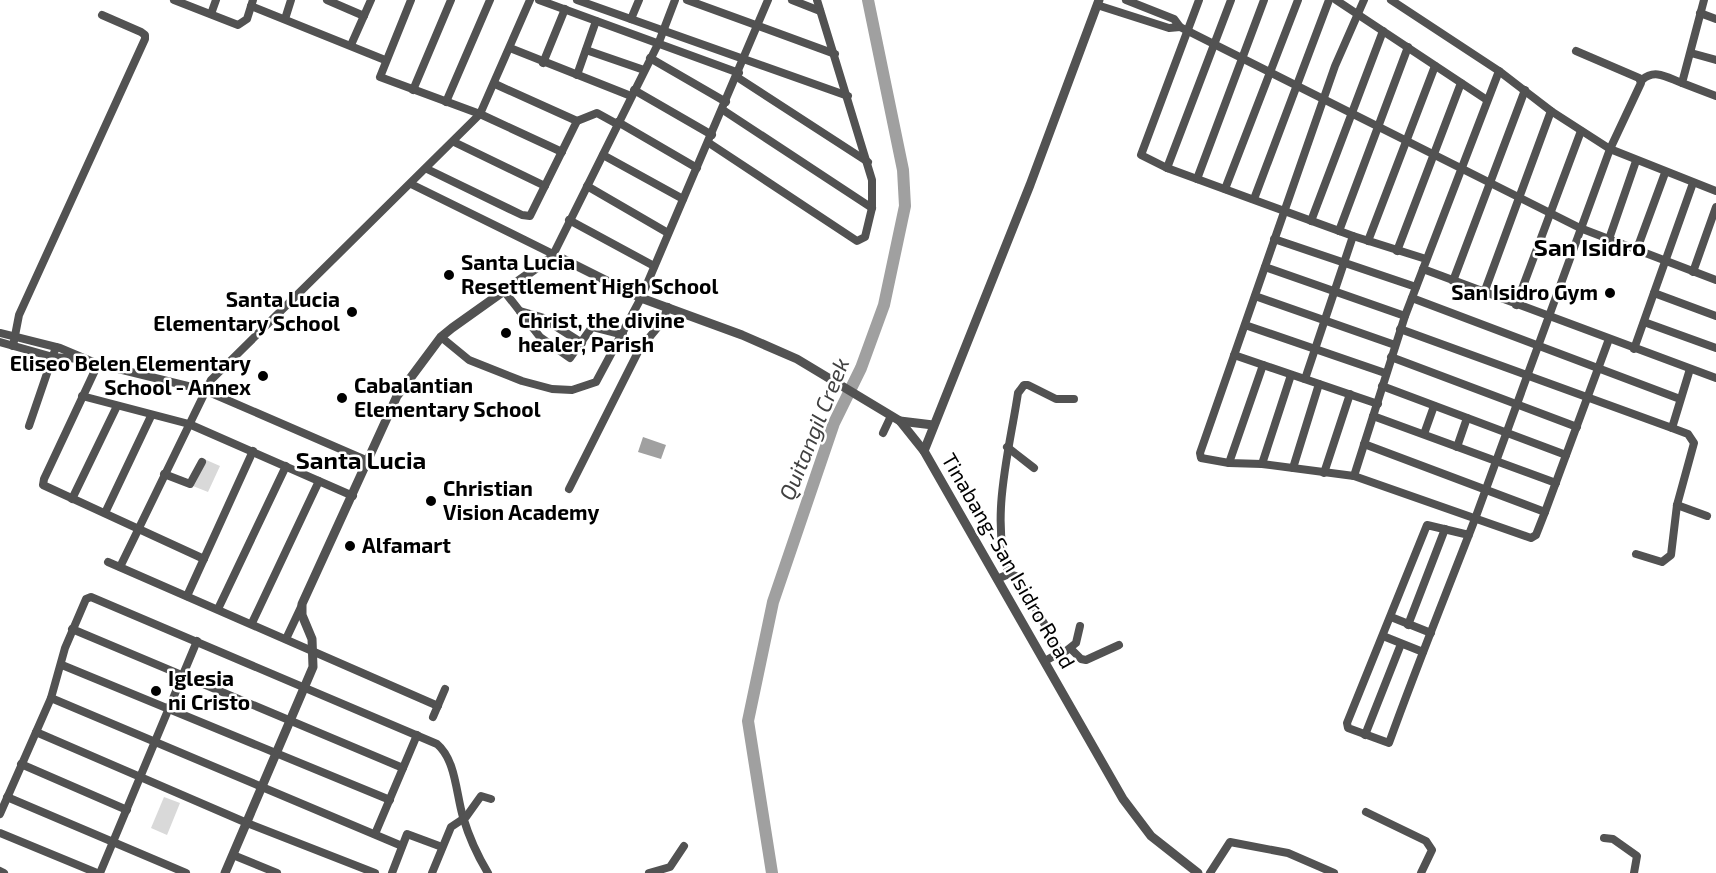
<svg xmlns="http://www.w3.org/2000/svg" width="1716" height="873" viewBox="0 0 1716 873" font-family="'Exo 2',sans-serif">
  <style>
    .green { fill: #d9d9d9 }
    .water { fill: #a0a0a0 }
    .lines { fill: none; stroke-linecap: round; stroke-linejoin: round }
    .river { stroke: #a0a0a0; stroke-width: 12 }
    .minor { stroke: #525252; stroke-width: 8 }
    .tertiary { stroke: #525252; stroke-width: 9 }
    .poi-dot { fill: #000; stroke: #fff; stroke-width: 2 }
    .labels { text-anchor: middle; stroke-width: 5; stroke-linejoin: round; paint-order: stroke }
    .poi-label { font-size: 21px; font-weight: bold; fill: #000; stroke: #fff; text-anchor: start }
    .street-label { font-size: 21px; fill: #000; stroke: #fff }
    .water-label { font-size: 22px; font-style: italic; fill: #414141; stroke: #fff }
    .quarter-label { font-size: 24px; font-weight: bold; fill: #000; stroke: #fff }
  </style>
  <rect width="100%" height="100%" fill="#fff"/>
  <g class="green">
    <path d="M204 459 220 466 208 492 193 486Z"/>
    <path d="M164 797 180 803 167 835 151 828Z"/>
  </g>
  <path class="water" d="M643 437 666 445 661 459 638 452Z"/>
  <g class="lines">
    <path class="river" d="M772 873 748 721 773 602 834 423 861 368 884 305 905 206 903 170 868 0"/>
    <g class="minor">
      <path d="M174 0 238 25 247 19 253 0"/>
      <path d="M327 0 364 16"/>
      <path d="M411 0 380 77 480 114 562 152"/>
      <path d="M539 0 739 73"/>
      <path d="M577 0 848 96"/>
      <path d="M687 0 835 54"/>
      <path d="M792 0 820 11"/>
      <path d="M1199 0 1141 155 1167 168 1353 236 1426 259"/>
      <path d="M1336 0 1487 100"/>
      <path d="M1364 0 1335 66 1200 453 1201 458 1229 463 1262 464 1354 476 1531 538 1536 535 1545 512 1609 339"/>
      <path d="M1391 0 1499 71 1551 111 1610 149 1716 191"/>
      <path d="M1704 0 1682 83 1716 96"/>
      <path d="M1097 5 1169 28 1180 27 1174 19 1126 0"/>
      <path d="M251 6 385 60"/>
      <path d="M1700 13 1716 19"/>
      <path d="M211 14 216 0"/>
      <path d="M285 19 291 0"/>
      <path d="M631 19 639 0"/>
      <path d="M1180 27 1580 228 1716 280"/>
      <path d="M351 45 371 0"/>
      <path d="M510 48 631 96"/>
      <path d="M586 50 644 70"/>
      <path d="M1691 53 1716 60"/>
      <path d="M650 58 726 102"/>
      <path d="M543 63 565 9"/>
      <path d="M577 75 596 21"/>
      <path d="M737 77 868 162"/>
      <path d="M1642 80C1655 68 1668 78 1682 83"/>
      <path d="M413 90 451 0"/>
      <path d="M634 90 712 135"/>
      <path d="M446 102 490 0"/>
      <path d="M723 110 872 208"/>
      <path d="M577 121 597 113 617 124"/>
      <path d="M618 122 697 168"/>
      <path d="M454 142 545 186"/>
      <path d="M709 143 857 241 865 237 872 208V180L817 0"/>
      <path d="M603 155 683 199"/>
      <path d="M1167 168 1231 0"/>
      <path d="M427 169 522 215 530 216 577 121 495 84"/>
      <path d="M1197 179 1264 0"/>
      <path d="M411 184 553 254"/>
      <path d="M587 186 668 233"/>
      <path d="M1225 189 1298 0"/>
      <path d="M1254 199 1329 0"/>
      <path d="M569 220 654 266"/>
      <path d="M1311 221 1383 31"/>
      <path d="M1339 231 1408 47"/>
      <path d="M1274 239 1416 287"/>
      <path d="M1609 239 1636 161"/>
      <path d="M1368 241 1435 66"/>
      <path d="M1637 249 1665 173"/>
      <path d="M1397 251 1461 83"/>
      <path d="M552 257 659 42 675 0"/>
      <path d="M1265 267 1405 316"/>
      <path d="M1423 269 1716 378"/>
      <path d="M1693 272 1716 207"/>
      <path d="M1453 281 1525 90"/>
      <path d="M504 291 540 337 570 358 592 327 623 335"/>
      <path d="M1484 293 1551 111"/>
      <path d="M1654 293 1716 316"/>
      <path d="M1255 296 1395 345"/>
      <path d="M1412 298 1680 399"/>
      <path d="M1516 305 1581 131"/>
      <path d="M520 311 541 317 582 343"/>
      <path d="M1644 322 1716 348"/>
      <path d="M1245 325 1385 373"/>
      <path d="M1400 329 1672 428 1690 369"/>
      <path d="M0 333 60 348 98 364 204 390 368 461"/>
      <path d="M441 337 469 360 522 381 552 389 572 390 596 382 641 298 768 0"/>
      <path d="M0 342 53 357 80 359"/>
      <path d="M13 346 19 315 145 39V35L141 32 102 15"/>
      <path d="M1634 349 1693 183"/>
      <path d="M1234 355 1378 404"/>
      <path d="M1391 357 1577 427"/>
      <path d="M98 364 44 479 43 485 204 559"/>
      <path d="M1305 379 1353 236"/>
      <path d="M1382 386 1566 455"/>
      <path d="M82 396 189 424 353 496"/>
      <path d="M1373 416 1556 483"/>
      <path d="M29 426 56 347"/>
      <path d="M883 433 891 416"/>
      <path d="M1424 434 1434 406"/>
      <path d="M1364 444 1545 512"/>
      <path d="M1007 447 1034 468"/>
      <path d="M1457 447 1467 418"/>
      <path d="M1229 463 1263 365"/>
      <path d="M1262 464 1291 375"/>
      <path d="M1293 468 1319 384"/>
      <path d="M1324 473 1350 394"/>
      <path d="M164 474 190 484 202 462"/>
      <path d="M1354 476 1405 316 1499 71"/>
      <path d="M569 489 639 350 662 322 668 307"/>
      <path d="M72 499 117 406"/>
      <path d="M1677 505 1707 516"/>
      <path d="M105 513 151 416"/>
      <path d="M1469 535 1427 525 1347 723 1348 728 1389 743C1416 668 1446 594 1475 519L1610 149 1641 83 1639 78 1576 51"/>
      <path d="M1636 554 1662 562 1671 555 1677 505 1694 443 1688 434 1672 428"/>
      <path d="M108 562 438 706"/>
      <path d="M120 567 211 380 480 114 530 0"/>
      <path d="M1009 574C989 521 1010 447 1018 393L1024 385H1028L1056 399H1074"/>
      <path d="M997 579 1009 574 1016 576 1061 652 1045 661"/>
      <path d="M187 596 253 451"/>
      <path d="M218 609 286 466"/>
      <path d="M1391 617 1431 633"/>
      <path d="M252 623 319 481"/>
      <path d="M1408 625 1445 529"/>
      <path d="M72 629 403 768"/>
      <path d="M1383 636 1423 652"/>
      <path d="M286 639 302 605"/>
      <path d="M1071 649 1081 659 1086 660 1119 645"/>
      <path d="M1066 651 1076 643 1080 626"/>
      <path d="M62 665 390 800"/>
      <path d="M51 698 402 846"/>
      <path d="M433 717 445 689"/>
      <path d="M36 732 247 823 375 873"/>
      <path d="M1365 735 1401 644"/>
      <path d="M21 764 127 810"/>
      <path d="M7 797 186 873"/>
      <path d="M1366 812 1426 841 1432 850 1421 873"/>
      <path d="M0 814 51 698 65 648 86 599 91 597 437 744C456 760 456 794 463 817 469 837 477 855 488 873"/>
      <path d="M0 833 97 873"/>
      <path d="M375 834 417 735"/>
      <path d="M1604 838 1613 839 1637 856 1634 873"/>
      <path d="M233 855 277 873"/>
      <path d="M0 871 4 873"/>
      <path d="M100 873 197 641"/>
      <path d="M392 873 407 834 442 847"/>
      <path d="M432 873 451 827 466 817 481 796 491 799"/>
      <path d="M649 873 670 867 684 846"/>
      <path d="M1210 873 1230 842 1288 853 1334 873"/>
    </g>
    <g class="tertiary">
      <path d="M1099 0 1030 185 924 451 1123 799 1151 836 1198 873"/>
      <path d="M900 421 933 425"/>
      <path d="M225 873 313 667 312 639 302 615V604L397 396 441 337 452 328 552 257 561 258 641 298 742 335 797 359 900 421 924 451"/>
    </g>
  </g>
  <g class="poi-dot">
    <circle cx="449" cy="275" r="6"/>
    <circle cx="1610" cy="293" r="6"/>
    <circle cx="352" cy="312" r="6"/>
    <circle cx="506" cy="333" r="6"/>
    <circle cx="263" cy="376" r="6"/>
    <circle cx="342" cy="398" r="6"/>
    <circle cx="431" cy="501" r="6"/>
    <circle cx="350" cy="546" r="6"/>
    <circle cx="156" cy="691" r="6"/>
  </g>
  <g class="labels">
    <g class="poi-label">
      <text x="461" y="270">Santa Lucia<tspan x="461" dy="24">Resettlement High School</tspan></text>
      <text x="1598" y="300" text-anchor="end">San Isidro Gym</text>
      <text x="340" y="307" text-anchor="end">Santa Lucia<tspan x="340" dy="24">Elementary School</tspan></text>
      <text x="518" y="328">Christ, the divine<tspan x="518" dy="24">healer, Parish</tspan></text>
      <text x="251" y="371" text-anchor="end">Eliseo Belen Elementary<tspan x="251" dy="24">School - Annex</tspan></text>
      <text x="354" y="393">Cabalantian<tspan x="354" dy="24">Elementary School</tspan></text>
      <text x="443" y="496">Christian<tspan x="443" dy="24">Vision Academy</tspan></text>
      <text x="362" y="553">Alfamart</text>
      <text x="168" y="686">Iglesia<tspan x="168" dy="24">ni Cristo</tspan></text>
    </g>
    <g class="street-label">
      <text transform="translate(1008 561) rotate(60)" y="7">Tinabang-San Isidro Road</text>
    </g>
    <g class="water-label">
      <text transform="translate(814 429) rotate(-68)" y="8">Quitangil Creek</text>
    </g>
    <g class="quarter-label">
      <text x="1590" y="256">San Isidro</text>
      <text x="361" y="469">Santa Lucia</text>
    </g>
  </g>
</svg>
